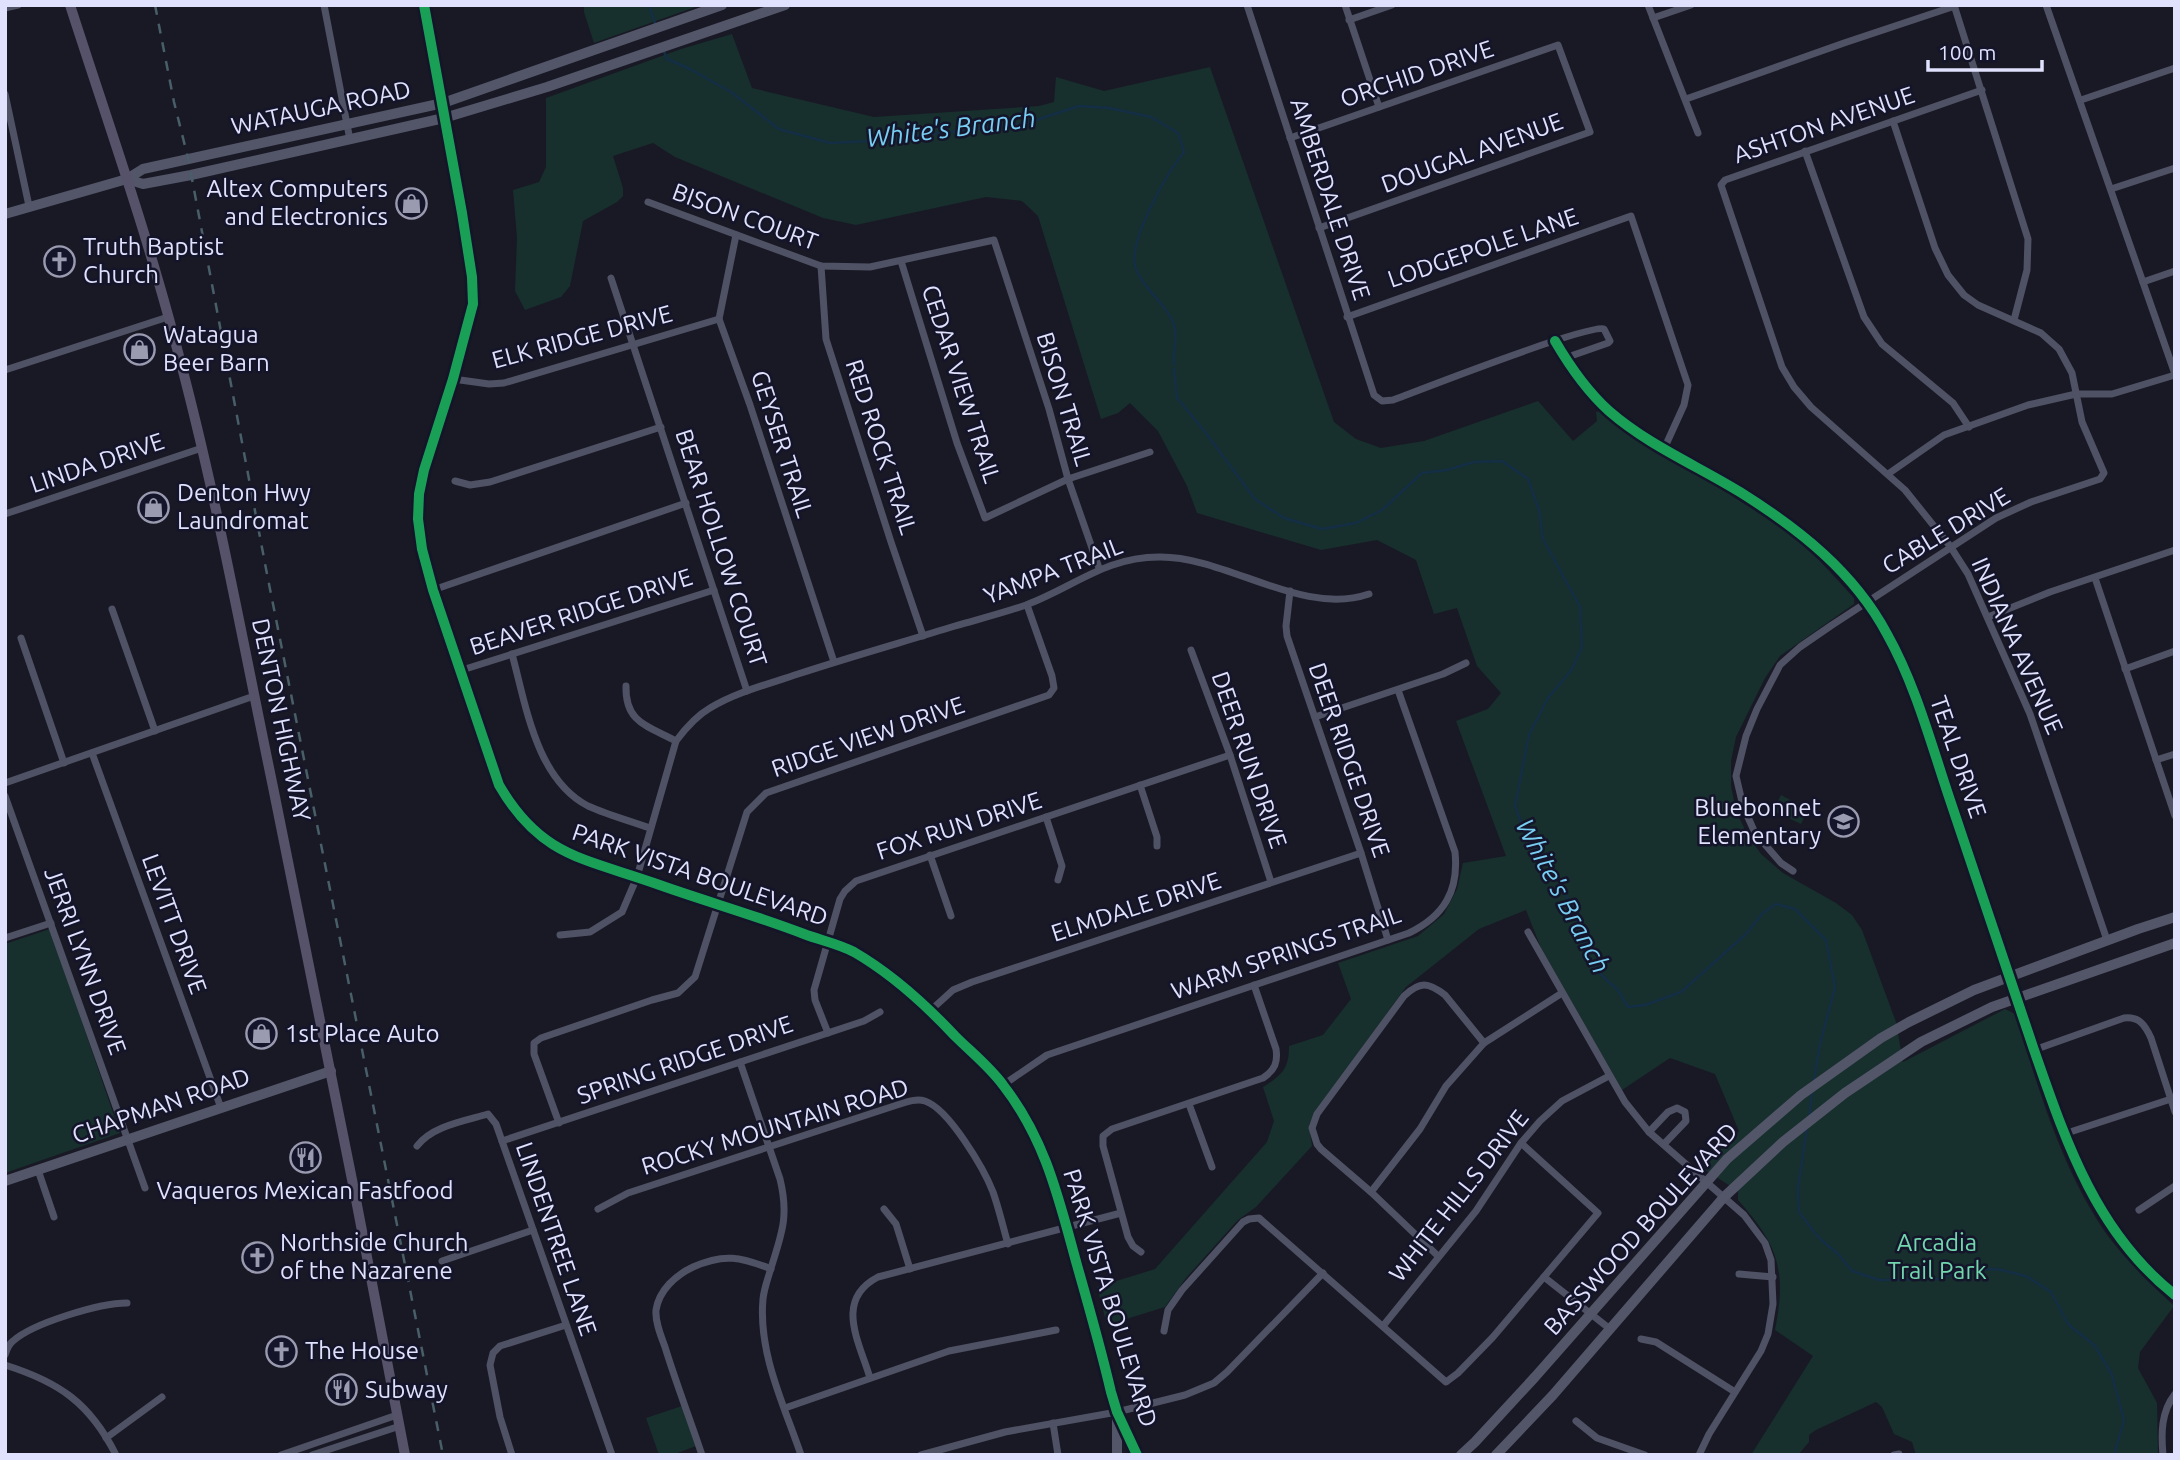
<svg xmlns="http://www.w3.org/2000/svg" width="2180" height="1460" viewBox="0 0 2180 1460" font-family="Ubuntu,sans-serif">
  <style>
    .green { fill: #172f2d }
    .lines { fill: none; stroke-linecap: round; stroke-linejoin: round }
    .stream { stroke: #142e46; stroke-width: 2.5 }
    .street { stroke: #4f5164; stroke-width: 7 }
    .secondary { stroke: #535569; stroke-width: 10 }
    .primary { stroke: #565269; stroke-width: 10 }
    .rail { stroke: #485e68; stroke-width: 2.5; stroke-dasharray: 10 9; stroke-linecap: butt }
    .cycleway-casing { stroke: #14142a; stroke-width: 15 }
    .cycleway { stroke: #1a9f57; stroke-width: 10 }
    .labels { text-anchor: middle; stroke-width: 5; stroke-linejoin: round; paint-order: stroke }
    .street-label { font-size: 24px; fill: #e0e1fc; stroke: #14142a }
    .poi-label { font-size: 24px; fill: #e0e1fc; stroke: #14142a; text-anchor: start }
    .park-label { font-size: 24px; fill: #71d7ad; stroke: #14142a }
    .water-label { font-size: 26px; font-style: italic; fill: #78cdf2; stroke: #14142a }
  </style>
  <rect width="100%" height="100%" fill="#191925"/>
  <g class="green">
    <path d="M584 5H701L594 43 584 12Z"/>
    <path d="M732 34 752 88 874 117 1039 106 1054 102 1056 77 1104 91 1210 67 1334 422 1356 439 1381 448 1424 441 1538 401 1573 441 1597 421 1596 412 1602 410 1631 432 1786 530 1820 561 1854 598V604L1780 656 1765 678 1736 737 1731 761V786L1736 811 1747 834 1761 854 1783 873 1836 903 1852 915 1862 930 1896 1022 1903 1062 2005 1009 2015 1014C2038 1086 2058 1158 2099 1223 2119 1254 2147 1280 2174 1306L2140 1352 2138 1368 2157 1403 2158 1455H1916L1912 1442 1894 1434 1882 1407 1876 1402 1816 1430 1809 1435V1442L1798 1455H1751L1813 1356 1775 1330C1787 1270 1778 1245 1738 1200V1191L1702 1168 1739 1131 1715 1074 1670 1058 1622 1090 1541 948 1526 910 1479 929 1406 987 1315 1112 1309 1125 1312 1146 1256 1207 1238 1220 1186 1278 1165 1307 1107 1325 1097 1287 1155 1269 1267 1142 1274 1121 1263 1087C1282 1075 1289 1069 1289 1046L1323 1035 1351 999 1338 963 1418 936 1444 914 1457 889 1463 863 1506 856 1456 721 1488 709 1501 693 1477 666 1457 608 1434 614 1416 560 1377 540 1321 550 1197 513 1187 486 1158 431 1130 403 1118 413 1101 419 1038 216 1022 201 986 197 856 225 823 218 675 157 653 143 613 156 623 188V196L617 202 583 221 570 286 561 297 525 310 515 291 517 238 513 190 539 182 546 167V98L681 49Z"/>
    <path d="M1781 795 1808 809 1801 824 1773 811Z"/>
    <path d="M50 929 120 1133 5 1173V944Z"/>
    <path d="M682 1406 696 1446 672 1455H659L646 1418Z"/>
  </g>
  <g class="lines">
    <g class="stream">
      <path d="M649 5 656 26"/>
      <path d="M663 49 667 59 690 69 731 92 779 129 830 143 871 141 1027 123 1079 106 1109 108 1151 117 1178 133 1184 152C1167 172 1126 244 1136 269 1144 290 1166 304 1173 322 1179 337 1172 350 1174 365"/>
      <path d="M1174 369 1177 398 1202 428 1255 499 1284 518 1322 529 1356 523 1382 510 1422 473 1447 470 1474 462 1502 461 1528 479 1539 510 1543 539 1580 607 1582 647 1572 669 1548 698 1529 735 1515 806 1525 833 1558 880 1576 914 1585 948 1597 971 1618 990 1628 1007 1645 1005 1681 992 1747 933 1762 914 1776 904 1795 909 1826 940 1835 987 1820 1044 1814 1079"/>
      <path d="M1809 1117 1812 1093"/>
      <path d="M1807 1127 1798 1188 1799 1212 1818 1237 1839 1255 1852 1271 1879 1280 1936 1279 1971 1270 1997 1269 2026 1276 2051 1292 2068 1324 2095 1346 2112 1375 2124 1420 2114 1455"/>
    </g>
    <g class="street">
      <path d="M324 5 350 140"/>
      <path d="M424 5 443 103"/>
      <path d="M1247 5 1374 395 1382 401 1393 400C1422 389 1588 324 1604 329L1610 341 1608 343 1565 358"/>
      <path d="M1345 5 1379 107"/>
      <path d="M1648 5 1698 133"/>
      <path d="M1954 5 2028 239 2027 270 2014 320"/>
      <path d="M2046 5 2175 374"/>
      <path d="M5 8 18 5"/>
      <path d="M1653 18 1691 5"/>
      <path d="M1349 20 1392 5"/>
      <path d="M1982 90 1725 180 1721 185 1782 367 1794 387 1811 407 1905 490 1950 546 1968 574 2030 714 2107 940"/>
      <path d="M5 94 29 206"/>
      <path d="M1686 99 1844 43 1955 6"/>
      <path d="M2081 100 2175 68"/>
      <path d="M1290 138 1558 45 1590 132 1319 228"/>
      <path d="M1805 151 1864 317 1882 344 1953 403 1969 427"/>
      <path d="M2111 189 2175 168"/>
      <path d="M648 202 821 266 870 267 994 240 1049 409 1068 479 1099 568"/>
      <path d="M736 235 719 319 750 405 834 662"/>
      <path d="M901 261 957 443 985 518 1068 479 1150 452"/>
      <path d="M821 266 826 339 891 542 923 636"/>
      <path d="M611 278 747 691"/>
      <path d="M2143 282 2175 271"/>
      <path d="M1347 317 1631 216 1688 385 1684 405 1664 449"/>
      <path d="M1555 341C1569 365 1588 392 1609 411 1648 445 1696 465 1740 492 1799 529 1854 572 1887 634 1915 684 1930 740 1948 794 1977 878 2004 963 2033 1047 2065 1139 2095 1232 2175 1295"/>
      <path d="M5 370 168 317"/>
      <path d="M453 379 489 384 504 383 719 319"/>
      <path d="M1888 474 1944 435 2028 405 2076 394H2112L2175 375"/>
      <path d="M455 481 470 485 490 482 661 427"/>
      <path d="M5 514 202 448"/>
      <path d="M2095 578 2175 816"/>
      <path d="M433 590 686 503"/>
      <path d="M1290 591 1286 626 1287 636 1361 853 1388 940"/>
      <path d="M112 609 155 731"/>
      <path d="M1988 617 2050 592 2175 550"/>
      <path d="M21 638 64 763"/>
      <path d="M1191 650 1230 755 1271 882"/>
      <path d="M512 654C526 705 536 779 588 806 608 815 630 821 650 828"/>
      <path d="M2125 669 2175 651"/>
      <path d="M459 671 714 590"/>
      <path d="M626 686C625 723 648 726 676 741"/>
      <path d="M1315 717 1443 674 1466 663"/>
      <path d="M92 753 221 1108"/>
      <path d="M2156 760 2175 754"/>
      <path d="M5 783 254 696"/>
      <path d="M1140 785 1157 837V846"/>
      <path d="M5 796 145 1188"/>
      <path d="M1046 817 1062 866 1058 880"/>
      <path d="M930 855 951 916"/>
      <path d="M1793 871 1781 863 1755 833 1743 806 1736 776 1746 736 1757 709 1780 665 1800 647 1832 625 1996 518 2031 502 2100 479 2104 473 2082 422 2072 373 2059 349 2041 333 1978 305 1964 295 1948 275 1935 248 1893 121"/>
      <path d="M1528 932 1625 1102 1649 1132 1744 1215 1765 1243 1771 1260 1773 1304 1768 1334 1761 1351 1709 1434 1699 1455"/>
      <path d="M560 935 590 932 622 912 637 877 676 741C685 729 696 716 710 708 736 692 769 684 798 674 850 657 903 642 955 626 979 619 1003 613 1026 605 1074 587 1105 557 1159 557 1227 556 1301 617 1369 594"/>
      <path d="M5 938 51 923"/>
      <path d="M931 1010 953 990 972 982 1361 853"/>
      <path d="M828 1033 815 1000 814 990 840 899 845 891 856 881 1230 755"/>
      <path d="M2034 1050 2124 1018C2139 1016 2145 1025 2151 1038L2175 1112"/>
      <path d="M740 1062 780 1179C789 1216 782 1233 771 1268 768 1278 764 1289 763 1299 758 1353 784 1405 801 1455"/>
      <path d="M1003 1085 1047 1055 1409 933C1444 916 1459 891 1455 852L1398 690"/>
      <path d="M1189 1104 1212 1167"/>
      <path d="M559 1123 534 1054V1043L541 1038 652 1000 678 993 695 977 747 812 766 793 1049 695 1054 688 1052 676 1027 605"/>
      <path d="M1649 1132 1668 1112 1677 1108 1685 1112 1686 1121 1664 1144"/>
      <path d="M2064 1134 2171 1099"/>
      <path d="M502 1141 864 1021 880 1012"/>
      <path d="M417 1146C432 1126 464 1121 488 1114L496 1124 612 1455"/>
      <path d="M38 1170 54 1217"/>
      <path d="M1371 1192 1420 1129 1446 1086 1484 1043 1562 993"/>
      <path d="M598 1209 628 1193 894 1106C904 1103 915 1098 925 1101 949 1109 984 1169 993 1192 999 1209 1003 1227 1008 1244"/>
      <path d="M884 1209 896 1224 910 1269"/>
      <path d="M2139 1210 2175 1186"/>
      <path d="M1141 1252 1133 1246 1128 1237 1103 1146V1136L1112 1129 1263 1078C1275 1070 1278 1062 1276 1049L1254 985"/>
      <path d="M1438 1256 1371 1192 1321 1149 1317 1144 1312 1128 1317 1114 1404 996C1420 981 1428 982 1445 995L1484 1043"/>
      <path d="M442 1261 533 1230"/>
      <path d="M1739 1274 1773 1277"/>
      <path d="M1544 1277 1610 1329"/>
      <path d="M1383 1326 1476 1211 1521 1143 1540 1121 1562 1101 1609 1076"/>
      <path d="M1164 1331 1168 1310 1182 1290 1243 1222 1249 1219 1259 1218 1446 1382 1458 1373 1493 1337 1598 1213 1521 1143"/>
      <path d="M1641 1339 1656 1342 1735 1392"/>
      <path d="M5 1355C7 1349 8 1345 13 1341 33 1323 100 1303 127 1303"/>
      <path d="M5 1365C59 1382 90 1403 116 1455"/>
      <path d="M870 1378C859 1341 834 1300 878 1277L1121 1213"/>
      <path d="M785 1408 949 1351 1056 1330"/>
      <path d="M1576 1421 1597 1438 1645 1455"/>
      <path d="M1053 1423 1058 1455"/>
      <path d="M106 1438 162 1397"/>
      <path d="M281 1455 397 1415"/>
      <path d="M312 1455 400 1426"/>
      <path d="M512 1455 500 1417 490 1365 493 1353 500 1346 566 1325"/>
      <path d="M702 1455C690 1419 676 1383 665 1347 661 1336 655 1322 656 1310 659 1290 676 1275 693 1267 724 1253 741 1257 771 1269"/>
      <path d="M921 1455 1005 1432 1117 1412 1185 1395 1214 1383 1227 1372 1323 1273"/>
      <path d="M1894 1455 1899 1454"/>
      <path d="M2163 1455C2161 1433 2161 1412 2175 1394"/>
    </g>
    <g class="secondary">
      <path d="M443 103 472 277 473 304 470 320 424 470 419 494 418 519 422 549 433 590 499 785C540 856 583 858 654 883 704 901 755 915 804 934 820 940 839 944 854 952 892 974 925 1004 955 1036 971 1052 990 1067 1003 1085 1046 1140 1059 1200 1077 1265 1089 1307 1101 1349 1111 1392L1117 1412 1137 1455"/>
      <path d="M127 179 143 184 191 175 444 118 547 87 785 5"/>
      <path d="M5 214 127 179 143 169 443 103 722 5"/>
      <path d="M5 1181 331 1071"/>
      <path d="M1117 1455V1415"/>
      <path d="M1461 1455 1475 1442 1535 1377 1727 1159 1801 1095 1881 1038 1909 1022 1974 990 2138 929 2175 917"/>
      <path d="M1496 1455 1553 1395 1724 1197 1783 1142 1845 1093 1921 1042 1992 1007 2175 943"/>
    </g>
    <path class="primary" d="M70 5C106 117 145 227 175 341 215 488 242 638 273 787 319 1009 363 1232 405 1455"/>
    <path class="rail" d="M155 5 174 102 188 158 267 574 443 1455"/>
    <defs>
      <g id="cycleway">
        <path d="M424 5 462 213 472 277 473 304 453 379 424 470 419 494 418 519 422 549 433 590 499 785C540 856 583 858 654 883 704 901 755 915 804 934 820 940 839 944 854 952 892 974 925 1004 955 1036 971 1052 990 1067 1003 1085 1046 1140 1059 1200 1077 1265 1089 1307 1101 1349 1111 1392L1117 1412 1137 1455"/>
        <path d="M1555 341C1569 365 1588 392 1609 411 1648 445 1696 465 1740 492 1799 529 1854 572 1887 634 1915 684 1930 740 1948 794 1977 878 2004 963 2033 1047 2065 1139 2095 1232 2175 1295"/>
      </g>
    </defs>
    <use href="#cycleway" class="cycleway-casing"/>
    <use href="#cycleway" class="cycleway"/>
  </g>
  <defs>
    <symbol id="shop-ring" viewBox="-11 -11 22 22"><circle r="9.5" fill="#14142a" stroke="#9a9bb1" stroke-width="1.5"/><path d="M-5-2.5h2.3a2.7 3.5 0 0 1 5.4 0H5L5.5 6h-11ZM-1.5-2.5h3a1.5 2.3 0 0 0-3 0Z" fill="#9a9bb1"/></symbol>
    <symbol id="church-ring" viewBox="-11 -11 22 22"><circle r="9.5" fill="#14142a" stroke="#9a9bb1" stroke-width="1.5"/><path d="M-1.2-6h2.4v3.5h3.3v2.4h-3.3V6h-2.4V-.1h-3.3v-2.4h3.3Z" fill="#9a9bb1"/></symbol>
    <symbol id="school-ring" viewBox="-11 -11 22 22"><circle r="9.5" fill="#14142a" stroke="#9a9bb1" stroke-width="1.5"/><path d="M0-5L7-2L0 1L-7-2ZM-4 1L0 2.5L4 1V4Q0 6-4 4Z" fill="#9a9bb1"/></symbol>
    <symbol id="restaurant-ring" viewBox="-11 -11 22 22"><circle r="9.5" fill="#14142a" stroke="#9a9bb1" stroke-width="1.5"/><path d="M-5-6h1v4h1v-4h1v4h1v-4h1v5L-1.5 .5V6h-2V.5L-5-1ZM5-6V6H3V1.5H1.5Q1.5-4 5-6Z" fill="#9a9bb1"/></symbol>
  </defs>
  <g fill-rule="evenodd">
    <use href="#shop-ring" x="394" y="186" width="35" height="35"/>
    <use href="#church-ring" x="42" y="244" width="35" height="35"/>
    <use href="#shop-ring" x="122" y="332" width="35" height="35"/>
    <use href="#shop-ring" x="136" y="490" width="35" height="35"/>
    <use href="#school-ring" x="1826" y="804" width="35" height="35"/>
    <use href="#shop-ring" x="244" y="1016" width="35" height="35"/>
    <use href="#restaurant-ring" x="288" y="1140" width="35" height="35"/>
    <use href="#church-ring" x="240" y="1240" width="35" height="35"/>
    <use href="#church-ring" x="264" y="1334" width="35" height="35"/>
    <use href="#restaurant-ring" x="324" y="1372" width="35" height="35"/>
  </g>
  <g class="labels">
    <g class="street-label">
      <text transform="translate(1417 74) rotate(-19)" y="8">ORCHID DRIVE</text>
      <text transform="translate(321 108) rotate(-12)" y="8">WATAUGA ROAD</text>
      <text transform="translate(1824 125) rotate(-19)" y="8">ASHTON AVENUE</text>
      <text transform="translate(1472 153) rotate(-20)" y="8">DOUGAL AVENUE</text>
      <text transform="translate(1330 199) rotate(72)" y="8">AMBERDALE DRIVE</text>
      <text transform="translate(745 217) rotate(20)" y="8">BISON COURT</text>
      <text transform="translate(1483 248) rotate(-19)" y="8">LODGEPOLE LANE</text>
      <text transform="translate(582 337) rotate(-15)" y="8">ELK RIDGE DRIVE</text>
      <text transform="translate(961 384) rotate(72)" y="8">CEDAR VIEW TRAIL</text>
      <text transform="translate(1064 399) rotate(73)" y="8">BISON TRAIL</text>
      <text transform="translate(782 444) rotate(72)" y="8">GEYSER TRAIL</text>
      <text transform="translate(881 447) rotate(72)" y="8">RED ROCK TRAIL</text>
      <text transform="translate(97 463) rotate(-19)" y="8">LINDA DRIVE</text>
      <text transform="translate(1946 531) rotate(-31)" y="8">CABLE DRIVE</text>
      <text transform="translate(721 548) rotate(72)" y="8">BEAR HOLLOW COURT</text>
      <text transform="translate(1053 571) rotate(-21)" y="8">YAMPA TRAIL</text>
      <text transform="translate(581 612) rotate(-18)" y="8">BEAVER RIDGE DRIVE</text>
      <text transform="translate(2017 646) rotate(66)" y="8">INDIANA AVENUE</text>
      <text transform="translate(281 720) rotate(78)" y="8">DENTON HIGHWAY</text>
      <text transform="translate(868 737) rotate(-19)" y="8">RIDGE VIEW DRIVE</text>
      <text transform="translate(1958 757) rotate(71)" y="8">TEAL DRIVE</text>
      <text transform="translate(1249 760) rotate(71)" y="8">DEER RUN DRIVE</text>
      <text transform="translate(1349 760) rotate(71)" y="8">DEER RIDGE DRIVE</text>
      <text transform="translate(959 826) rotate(-18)" y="8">FOX RUN DRIVE</text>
      <text transform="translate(700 875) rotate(19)" y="8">PARK VISTA BOULEVARD</text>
      <text transform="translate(1136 907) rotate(-18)" y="8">ELMDALE DRIVE</text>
      <text transform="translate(174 924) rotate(70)" y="8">LEVITT DRIVE</text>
      <text transform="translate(1286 953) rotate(-19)" y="8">WARM SPRINGS TRAIL</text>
      <text transform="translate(85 961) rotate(70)" y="8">JERRI LYNN DRIVE</text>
      <text transform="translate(685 1060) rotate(-19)" y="8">SPRING RIDGE DRIVE</text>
      <text transform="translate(161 1106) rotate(-19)" y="8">CHAPMAN ROAD</text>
      <text transform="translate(775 1127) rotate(-17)" y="8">ROCKY MOUNTAIN ROAD</text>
      <text transform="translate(1459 1196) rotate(-52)" y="8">WHITE HILLS DRIVE</text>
      <text transform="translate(1641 1229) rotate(-48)" y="8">BASSWOOD BOULEVARD</text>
      <text transform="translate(556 1239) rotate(71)" y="8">LINDENTREE LANE</text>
      <text transform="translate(1110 1298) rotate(73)" y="8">PARK VISTA BOULEVARD</text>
    </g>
    <g class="poi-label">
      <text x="388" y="197" text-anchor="end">Altex Computers<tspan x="388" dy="28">and Electronics</tspan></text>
      <text x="83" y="255">Truth Baptist<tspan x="83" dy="28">Church</tspan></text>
      <text x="163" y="343">Watagua<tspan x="163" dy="28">Beer Barn</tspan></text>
      <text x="177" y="501">Denton Hwy<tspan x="177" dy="28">Laundromat</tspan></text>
      <text x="1821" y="816" text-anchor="end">Bluebonnet<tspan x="1821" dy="28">Elementary</tspan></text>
      <text x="285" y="1042">1st Place Auto</text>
      <text x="305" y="1199" text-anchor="middle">Vaqueros Mexican Fastfood</text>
      <text x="280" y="1251">Northside Church<tspan x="280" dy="28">of the Nazarene</tspan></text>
      <text x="305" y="1359">The House</text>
      <text x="365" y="1398">Subway</text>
    </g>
    <g class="park-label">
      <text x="1937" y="1251">Arcadia<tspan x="1937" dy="28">Trail Park</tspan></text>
    </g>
    <g class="water-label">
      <text transform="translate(951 128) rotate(-7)" y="9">White's Branch</text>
      <text transform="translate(1563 896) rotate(62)" y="9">White's Branch</text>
    </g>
  </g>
  <rect width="2180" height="1460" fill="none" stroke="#e0e1fc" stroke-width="14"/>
  <path d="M1928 60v10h114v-10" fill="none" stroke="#e0e1fc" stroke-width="3.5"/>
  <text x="1938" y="60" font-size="21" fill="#e0e1fc" stroke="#14142a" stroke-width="5" paint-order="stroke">100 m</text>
</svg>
